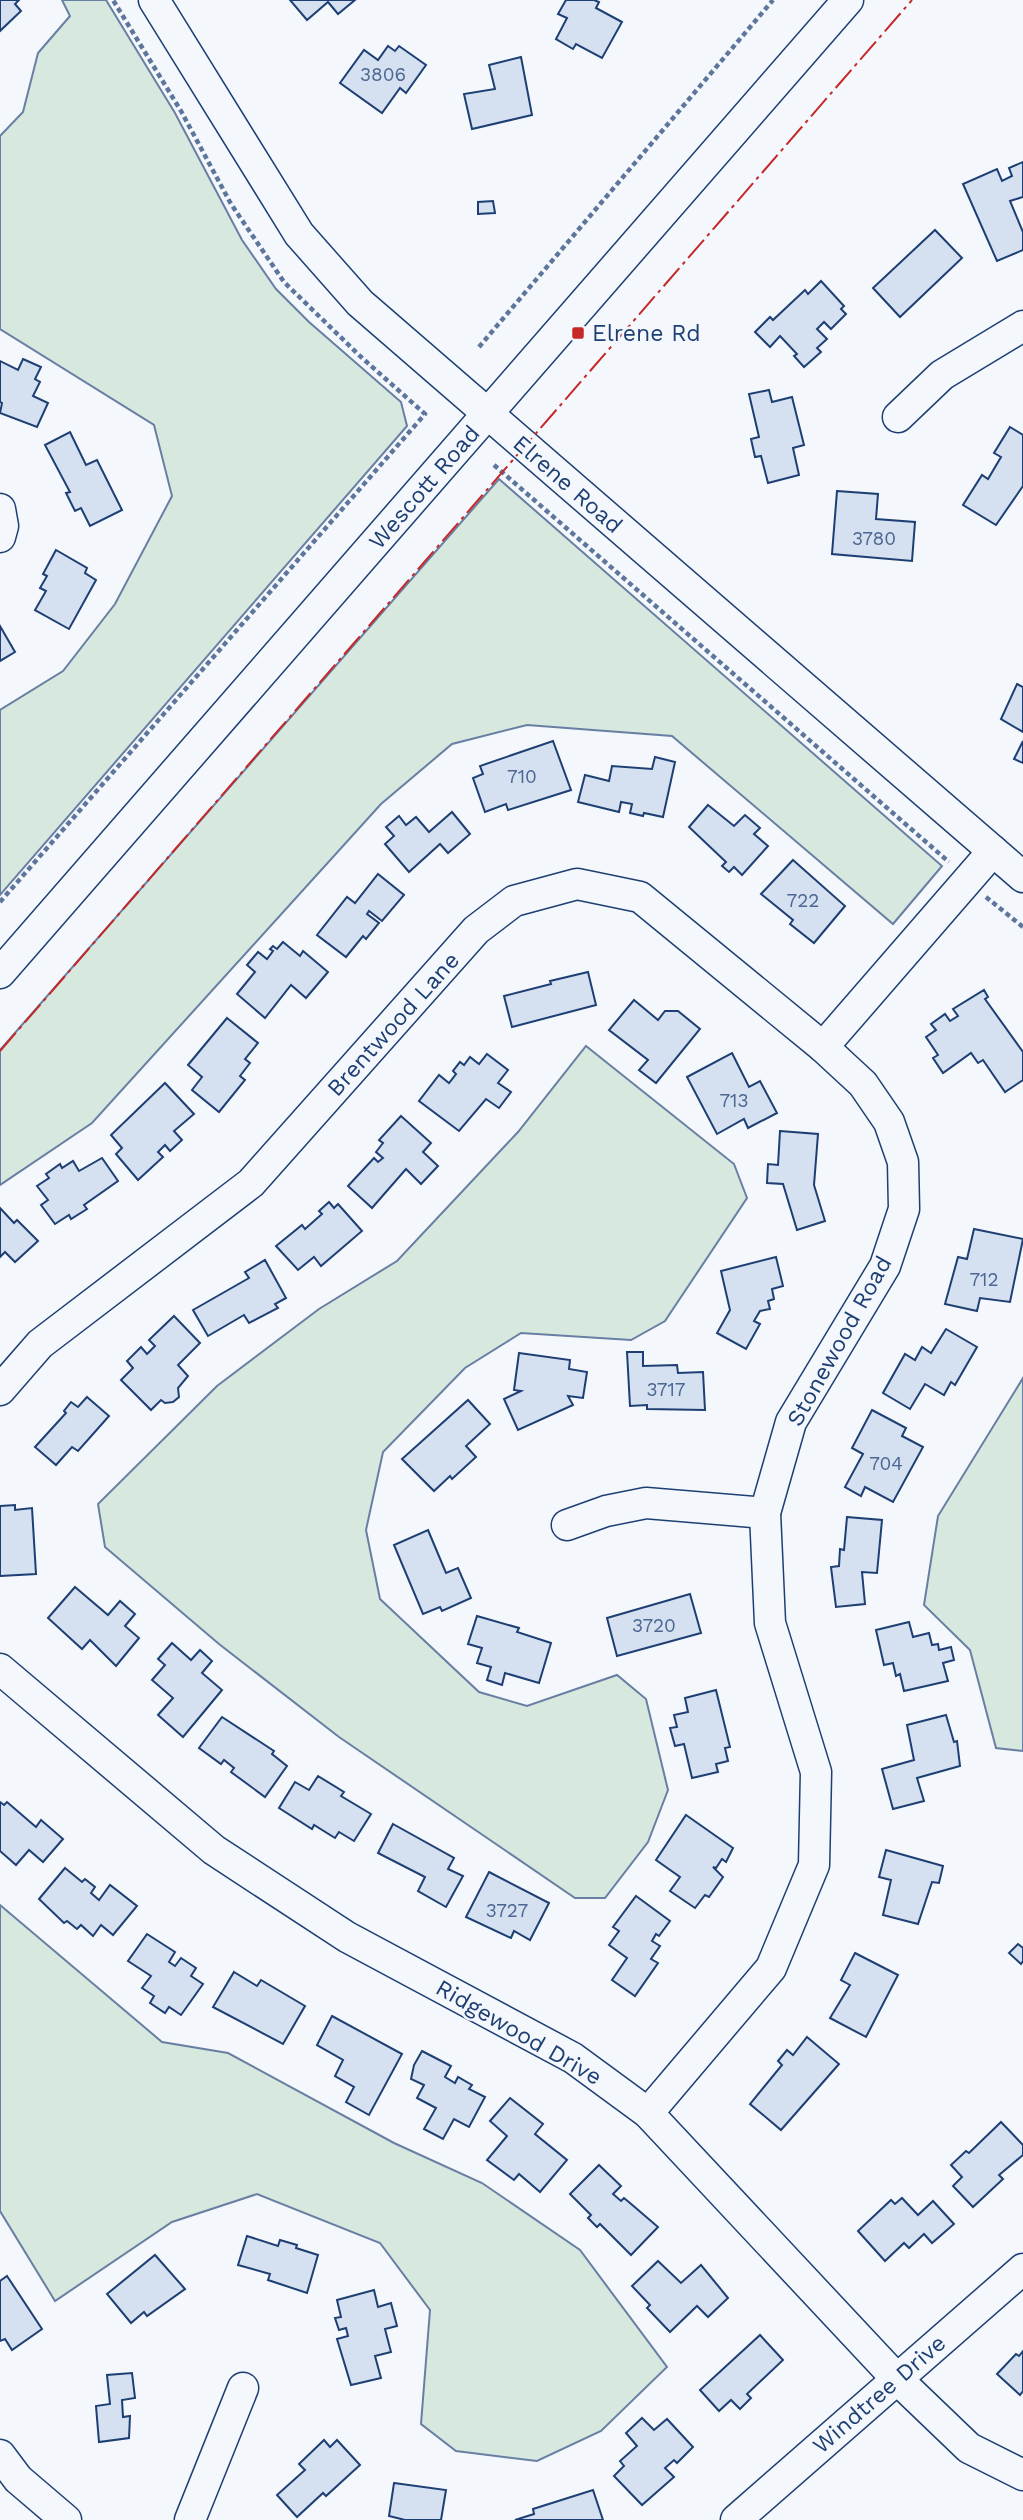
<svg xmlns="http://www.w3.org/2000/svg" width="1023" height="2520" viewBox="0 0 1023 2520" font-family="'Work Sans',sans-serif">
  <style>
    .green { fill: #d7e8df; stroke: #687fa3; stroke-width: 2 }
    .building { fill: #d5e0f0; stroke: #1d3f73; stroke-width: 2 }
    .lines { fill: none; stroke-linecap: round; stroke-linejoin: round }
    .minor-casing { stroke: #1d3f73; stroke-width: 33 }
    .path { stroke: #5e769c; stroke-width: 4.5; stroke-dasharray: 5 3.5; stroke-linecap: butt }
    .minor { stroke: #f4f7fb; stroke-width: 30 }
    .power { stroke: #c62828; stroke-width: 2; stroke-dasharray: 24 5 3.5 5; stroke-linecap: butt }
    .poi-dot { fill: #c62828; stroke: #f4f7fb; stroke-width: 2.5 }
    .labels { text-anchor: middle; stroke-width: 5; stroke-linejoin: round; paint-order: stroke }
    .number-label { font-size: 19px; fill: #4b6792 }
    .poi-label { font-size: 23px; fill: #1d3f73; stroke: #f4f7fb; text-anchor: start }
    .street-label { font-size: 23px; fill: #1d3f73; stroke: #f4f7fb }
  </style>
  <rect width="100%" height="100%" fill="#f4f7fb"/>
  <g class="green">
    <path d="M62 0H106L175 113 242 240 276 289 309 322 401 402 407 426 0 895V710L63 671 115 604 172 496 154 425 0 329V136L23 112 38 53 70 16Z"/>
    <path d="M499 479 942 866 893 924 672 736 527 725 452 744 381 804 92 1123 0 1185V1050Z"/>
    <path d="M586 1046 734 1164 747 1198 665 1321 631 1340 521 1333 465 1368 383 1452 366 1530 380 1599 479 1692 527 1706 617 1675 646 1699 668 1790 648 1842 605 1898H575L339 1737 219 1644 105 1547 98 1504 217 1386 319 1309 397 1261 518 1132Z"/>
    <path d="M1023 1378V1751L996 1748 970 1650 924 1605 938 1516Z"/>
    <path d="M0 1905 162 2042 228 2053 394 2143 482 2183 580 2250 667 2367 601 2431 537 2461 456 2451 421 2424 430 2310 380 2243 257 2194 172 2222 55 2301 0 2211Z"/>
  </g>
  <g class="building">
    <path d="M0 0H19L15 4 21 11 0 31Z"/>
    <path d="M290 0H355L338 14 328 2 307 20Z"/>
    <path d="M566 0H594L599 2 596 8 622 22 602 58 576 44 573 49 556 39 567 18 558 14Z"/>
    <path d="M388 46 395 51 399 46 426 65 406 93 400 88 382 113 340 83 364 50 378 60Z"/>
    <path d="M521 57 532 115 472 129 464 94 495 89 489 65Z"/>
    <path d="M1023 162V197L1010 201 1023 232V250L997 261 963 184 997 169 1002 181 1012 176 1009 168Z"/>
    <path d="M493 201 495 213 478 214V202Z"/>
    <path d="M935 230 962 258 900 317 873 288Z"/>
    <path d="M821 281 844 306 841 309 846 314 831 329 824 322 817 329 827 339 817 348 821 352 804 367 794 356 797 354 780 336 770 347 755 332 770 317 773 320 805 290 808 294Z"/>
    <path d="M23 359 41 367 35 379 40 382 33 396 48 403 37 427 0 413 2 403 0 402V361L18 370Z"/>
    <path d="M769 390 772 402 792 397 804 445 793 448 799 475 768 483 761 456 755 457 751 439 759 437 749 394Z"/>
    <path d="M1010 427 1023 435V486L996 525 963 505 982 475 988 479 1001 457 994 453Z"/>
    <path d="M70 432 86 465 97 460 122 510 90 526 81 508 75 511 66 493 70 492 45 445Z"/>
    <path d="M837 491 878 494 876 519 915 522 912 561 832 554Z"/>
    <path d="M56 550 87 568 85 573 96 580 69 629 35 610 46 591 40 588 47 576 43 574Z"/>
    <path d="M0 626 15 652 0 661Z"/>
    <path d="M1017 684 1023 687V732L1001 719Z"/>
    <path d="M553 741 571 790 508 810 506 804 485 812 473 778 483 774 480 766Z"/>
    <path d="M1023 741V763L1014 759Z"/>
    <path d="M655 757 675 762 663 817 644 813 643 816 630 813 632 804 621 802 619 812 578 802 585 775 609 781 612 766 652 769Z"/>
    <path d="M708 805 734 826 745 815 760 828 754 834 768 846 742 875 734 867 729 872 722 866 726 862 689 827Z"/>
    <path d="M452 812 470 834 448 853 440 844 409 872 385 844 394 836 386 827 399 816 406 825 416 817 429 832Z"/>
    <path d="M793 860 845 906 814 943 790 924 793 920 761 894Z"/>
    <path d="M378 874 404 895 382 921 369 911 367 914 379 923 366 939 363 936 346 957 317 935 347 897 355 903Z"/>
    <path d="M283 942 300 956 303 951 328 972 306 998 291 985 265 1018 237 994 255 972 247 965 258 952 267 959 273 951 270 949 273 946 277 949Z"/>
    <path d="M588 972 596 1005 512 1027 504 996 551 984 550 981Z"/>
    <path d="M984 990 988 997 985 999 1023 1052V1080L1005 1092 983 1060 978 1063 971 1053 943 1073 933 1058 938 1055 926 1037 936 1030 931 1024 945 1014 950 1021 958 1016 953 1009Z"/>
    <path d="M634 1000 658 1020 665 1011H678L700 1029 656 1083 639 1070 648 1060 609 1030Z"/>
    <path d="M227 1018 258 1043 245 1059 250 1063 240 1076 245 1080 219 1112 192 1090 202 1077 188 1065Z"/>
    <path d="M732 1053 749 1087 760 1081 777 1113 748 1128 744 1119 717 1134 687 1077Z"/>
    <path d="M487 1054 508 1070 498 1083 511 1092 499 1108 486 1099 459 1131 419 1101 439 1075 449 1083 456 1074 453 1071 460 1062 464 1065 470 1057 479 1064Z"/>
    <path d="M165 1083 194 1114 174 1131 182 1140 170 1151 165 1145 158 1152 163 1157 138 1180 116 1154 122 1148 111 1135Z"/>
    <path d="M401 1116 431 1143 423 1152 438 1166 421 1184 406 1169 372 1208 348 1186 374 1158 378 1162 383 1158 376 1152 383 1143 379 1140Z"/>
    <path d="M780 1131 818 1134 814 1185 825 1221 797 1230 783 1184 767 1183 768 1164 778 1165Z"/>
    <path d="M102 1158 118 1181 84 1205 87 1209 71 1219 69 1215 55 1224 41 1205 48 1200 37 1186 49 1178 46 1174 60 1164 62 1168 73 1161 79 1171Z"/>
    <path d="M329 1202 334 1208 338 1204 362 1231 321 1266 314 1257 298 1270 276 1246 302 1225 305 1229 322 1214 319 1211Z"/>
    <path d="M0 1208 14 1223 17 1220 38 1241 15 1262 5 1252 0 1257Z"/>
    <path d="M974 1229 1023 1239 1010 1302 980 1298 977 1311 945 1304 958 1257 967 1259Z"/>
    <path d="M776 1257 783 1286 772 1289 774 1299 768 1301 770 1309 760 1311 754 1321 760 1324 746 1349 717 1333 730 1310 721 1271Z"/>
    <path d="M265 1260 286 1298 275 1304 278 1308 249 1323 244 1315 208 1336 193 1310 249 1278 245 1272Z"/>
    <path d="M174 1316 200 1343 178 1365 188 1376 178 1388 179 1397 173 1402 165 1403 161 1400 151 1410 121 1380 133 1368 127 1361 141 1347 147 1354 155 1346 149 1340Z"/>
    <path d="M946 1329 977 1347 955 1385 951 1382 944 1395 925 1384 910 1409 883 1393 905 1354 915 1360 922 1347 931 1353Z"/>
    <path d="M627 1352H643V1366L677 1365 678 1373 703 1372 705 1410 647 1409V1405L630 1406Z"/>
    <path d="M519 1353 570 1360 569 1369 587 1372 583 1398 568 1396 573 1405 518 1430 504 1399 521 1391 514 1390Z"/>
    <path d="M87 1397 109 1416 78 1451 72 1447 56 1465 35 1447 66 1413 64 1411 71 1402 78 1407Z"/>
    <path d="M468 1400 490 1424 466 1446 476 1457 452 1479 450 1476 434 1491 402 1459Z"/>
    <path d="M872 1410 906 1428 902 1436 923 1447 893 1502 865 1487 861 1496 845 1487 863 1454 852 1448Z"/>
    <path d="M15 1505V1510L32 1508 36 1574 0 1576V1506Z"/>
    <path d="M847 1517 882 1520 877 1573 862 1572 865 1604 836 1607 831 1567 839 1566 840 1549 844 1550Z"/>
    <path d="M428 1530 446 1573 458 1568 471 1598 442 1611 440 1607 423 1614 394 1545Z"/>
    <path d="M75 1587 108 1615 120 1601 135 1614 125 1626 139 1638 116 1666 90 1640 82 1649 48 1618Z"/>
    <path d="M690 1594 701 1633 617 1656 607 1618Z"/>
    <path d="M477 1616 519 1628 517 1632 551 1643 539 1683 505 1673 502 1685 487 1680 491 1667 477 1663 482 1648 468 1644Z"/>
    <path d="M909 1622 913 1637 929 1633 932 1645 938 1644 939 1650 951 1647 954 1660 943 1663 948 1681 904 1691 900 1674 896 1676 893 1663 884 1665 876 1630Z"/>
    <path d="M172 1643 191 1660 200 1650 212 1661 202 1673 222 1690 183 1737 158 1715 173 1698 152 1680 165 1665 158 1659Z"/>
    <path d="M716 1690 730 1747 725 1748 728 1761 716 1764 718 1772 692 1778 684 1744 675 1746 670 1728 677 1727 674 1715 688 1712 685 1698Z"/>
    <path d="M946 1715 954 1742 957 1741 960 1766 917 1778 924 1801 893 1809 882 1769 914 1760 907 1725Z"/>
    <path d="M222 1717 274 1751 272 1754 287 1766 265 1797 231 1772 234 1768 224 1760 221 1764 199 1748Z"/>
    <path d="M318 1776 344 1792 341 1796 371 1814 354 1841 339 1832 335 1838 314 1825 312 1829 279 1808 295 1782 309 1790Z"/>
    <path d="M0 1802 4 1805 7 1802 36 1827 41 1820 63 1839 43 1862 29 1850 16 1865 0 1851Z"/>
    <path d="M686 1815 733 1848 726 1862 722 1859 716 1868 713 1867 723 1877 709 1897 705 1895 695 1908 670 1891 680 1877 656 1860Z"/>
    <path d="M393 1824 454 1858 448 1869 463 1876 446 1907 418 1891 425 1877 378 1853Z"/>
    <path d="M886 1850 943 1866 939 1883 932 1882 918 1924 883 1915 891 1880 879 1877Z"/>
    <path d="M65 1868 82 1882 85 1879 95 1887 91 1893 99 1900 110 1885 137 1906 113 1935 101 1925 93 1936 81 1925 77 1929 67 1921 64 1923 39 1899Z"/>
    <path d="M489 1872 549 1903 530 1940 514 1931 511 1938 466 1917Z"/>
    <path d="M636 1896 670 1921 659 1936 656 1934 652 1941 660 1946 651 1959 658 1963 635 1996 612 1980 627 1958 609 1945 619 1931 613 1927Z"/>
    <path d="M147 1934 175 1952 169 1962 175 1966 181 1958 196 1968 191 1976 203 1984 181 2015 169 2007 165 2013 150 2003 154 1996 142 1988 151 1976 128 1961Z"/>
    <path d="M1018 1944 1023 1948V1961L1021 1964 1009 1953Z"/>
    <path d="M855 1953 898 1975 866 2037 830 2018 850 1985 841 1980Z"/>
    <path d="M234 1972 257 1986 261 1980 305 2006 283 2044 213 2007Z"/>
    <path d="M332 2016 402 2054 369 2115 346 2102 354 2087 335 2076 343 2060 317 2045Z"/>
    <path d="M807 2037 839 2064 781 2130 750 2104 782 2065 778 2061 787 2050 793 2055Z"/>
    <path d="M422 2051 451 2066 445 2077 455 2083 458 2077 472 2085 469 2089 485 2097 469 2127 454 2119 443 2139 424 2129 436 2108 417 2098 424 2085 411 2079 414 2065Z"/>
    <path d="M510 2098 543 2124 535 2134 567 2160 540 2192 519 2174 514 2180 487 2160 507 2136 490 2121Z"/>
    <path d="M1001 2122 1023 2145V2155L999 2175 1003 2179 973 2207 953 2186 962 2177 951 2165 966 2151 969 2153Z"/>
    <path d="M599 2165 621 2186 613 2194 621 2201 624 2198 630 2203 658 2227 631 2255 600 2224 597 2227 588 2218 591 2215 570 2194Z"/>
    <path d="M902 2198 918 2215 933 2201 954 2224 932 2243 924 2234 909 2248 904 2243 885 2261 858 2231 891 2200 895 2204Z"/>
    <path d="M247 2236 278 2246 280 2240 297 2245 296 2248 318 2255 307 2293 268 2280 270 2274 238 2265Z"/>
    <path d="M155 2255 185 2289 147 2316 144 2312 131 2323 107 2294Z"/>
    <path d="M658 2261 681 2283 701 2265 728 2298 708 2317 697 2306 670 2332 647 2308 650 2305 632 2286Z"/>
    <path d="M7 2276 42 2329 12 2350 5 2339 0 2341V2281Z"/>
    <path d="M374 2290 378 2307 391 2303 397 2326 385 2329 391 2352 375 2356 381 2378 351 2385 337 2339 348 2336 346 2328 339 2330 335 2318 341 2317 337 2300Z"/>
    <path d="M760 2335 783 2360 747 2394 751 2398 740 2409 731 2400 719 2411 700 2390Z"/>
    <path d="M1023 2351V2391L1020 2395 997 2374 1016 2354 1019 2356Z"/>
    <path d="M132 2373 135 2398 122 2400 123 2417 130 2416 129 2438 99 2442 96 2406 110 2404 107 2375Z"/>
    <path d="M642 2418 654 2430 667 2419 693 2447 677 2463 674 2460 665 2468 674 2477 642 2505 614 2476 624 2466 620 2461 637 2446 626 2433Z"/>
    <path d="M324 2440 330 2447 337 2440 360 2465 326 2496 323 2493 297 2517 277 2495 305 2470 299 2464Z"/>
    <path d="M394 2483 446 2490 441 2520H405L389 2516Z"/>
    <path d="M593 2490 603 2520H515L534 2514 533 2509Z"/>
  </g>
  <g class="lines">
    <defs>
      <g id="minor">
        <path d="M154 0 299 234 360 303 1023 877"/>
        <path d="M898 417 942 375 1023 326"/>
        <path d="M0 509 3 526 0 537"/>
        <path d="M0 973 848 0"/>
        <path d="M823 1047 993 851"/>
        <path d="M0 1390 40 1344 251 1183 476 930 514 901 577 884 640 897 823 1047 863 1084 889 1122 903 1162 904 1209 885 1266 791 1422 765 1513 770 1623 816 1772 814 1865 771 1968 648 2113"/>
        <path d="M567 1525 606 1511 646 1503 765 1513"/>
        <path d="M0 1669 214 1850 347 1937 573 2058 648 2113 896 2378 969 2448 1023 2475"/>
        <path d="M0 2455 18 2479 66 2520"/>
        <path d="M190 2520 243 2388"/>
        <path d="M736 2520 1023 2269"/>
      </g>
    </defs>
    <use href="#minor" class="minor-casing"/>
    <g class="path">
      <path d="M479 347 773 0"/>
      <path d="M494 465 949 862"/>
      <path d="M986 897 1023 927"/>
      <path d="M0 902 425 414 360 356 284 282 231 204 181 111 113 0"/>
    </g>
    <use href="#minor" class="minor"/>
    <path class="power" d="M0 1051 912 0"/>
  </g>
  <rect class="poi-dot" x="571" y="326" width="14" height="14" rx="3.5"/>
  <g class="labels">
    <g class="number-label">
      <text x="383" y="81">3806</text>
      <text x="874" y="545">3780</text>
      <text x="522" y="783">710</text>
      <text x="803" y="907">722</text>
      <text x="734" y="1107">713</text>
      <text x="984" y="1286">712</text>
      <text x="666" y="1396">3717</text>
      <text x="886" y="1470">704</text>
      <text x="654" y="1632">3720</text>
      <text x="507" y="1917">3727</text>
    </g>
    <g class="poi-label">
      <text x="592" y="341">Elrene Rd</text>
    </g>
    <g class="street-label">
      <text transform="translate(568 484) rotate(41)" y="8">Elrene Road</text>
      <text transform="translate(424 487) rotate(-49)" y="8">Wescott Road</text>
      <text transform="translate(393 1024) rotate(-48)" y="8">Brentwood Lane</text>
      <text transform="translate(839 1341) rotate(-61)" y="8">Stonewood Road</text>
      <text transform="translate(519 2032) rotate(30)" y="8">Ridgewood Drive</text>
      <text transform="translate(879 2394) rotate(-41)" y="8">Windtree Drive</text>
    </g>
  </g>
</svg>
